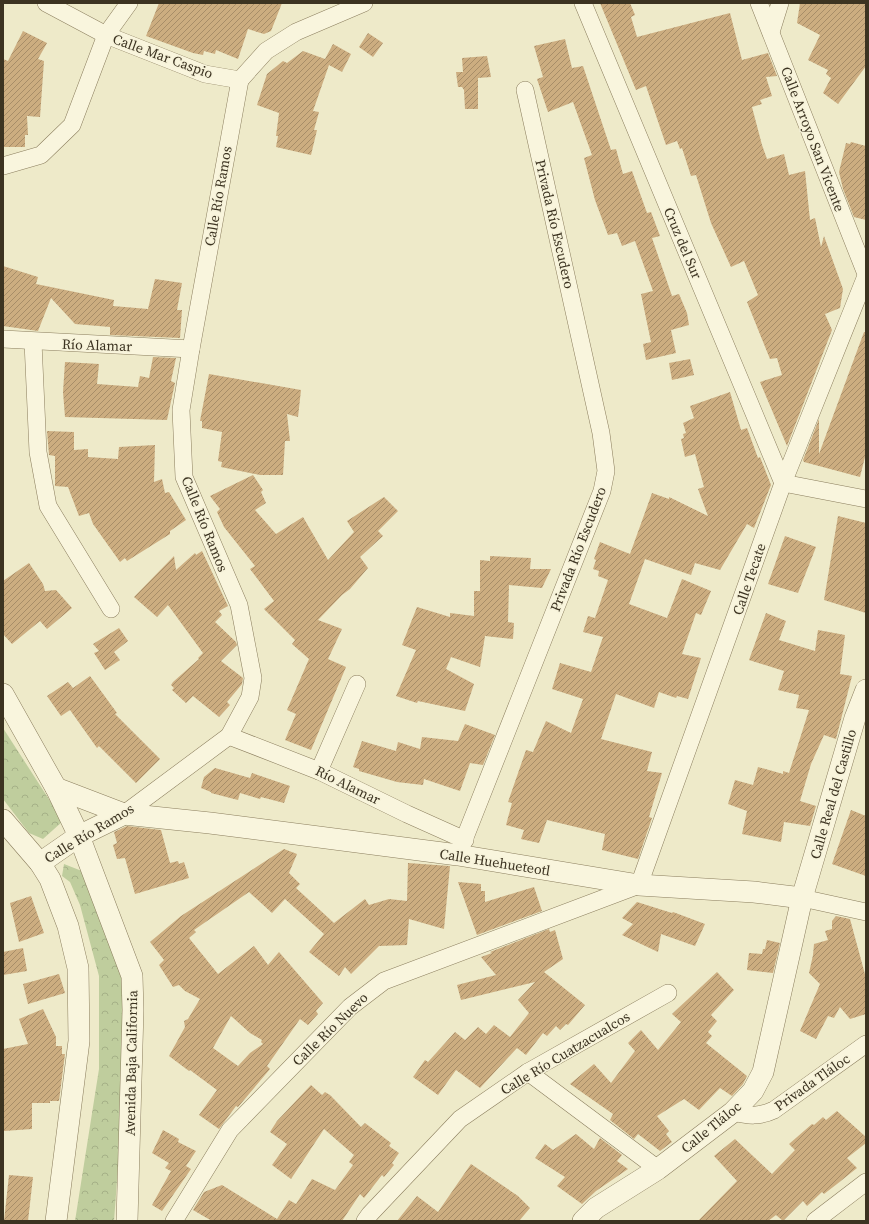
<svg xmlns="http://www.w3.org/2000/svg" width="869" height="1224" viewBox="0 0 869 1224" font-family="'Source Serif 4',serif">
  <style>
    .park { fill: url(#park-crowns) }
    .building { fill: url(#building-hatch); fill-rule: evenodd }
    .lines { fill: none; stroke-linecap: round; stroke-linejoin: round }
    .minor-casing { stroke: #8b7e5e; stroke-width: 18 }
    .tertiary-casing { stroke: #8b7e5e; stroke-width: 22 }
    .minor { stroke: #f9f5dd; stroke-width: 17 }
    .tertiary { stroke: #f9f5dd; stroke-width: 21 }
    .labels { text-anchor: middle; stroke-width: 3; stroke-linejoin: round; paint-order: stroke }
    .street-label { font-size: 14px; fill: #3c3321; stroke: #f6f2d9 }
  </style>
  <defs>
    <pattern id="park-crowns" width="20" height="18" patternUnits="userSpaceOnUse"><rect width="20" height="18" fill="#bfcd9d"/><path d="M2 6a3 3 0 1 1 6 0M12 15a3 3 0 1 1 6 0" fill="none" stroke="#a5b087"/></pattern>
    <pattern id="building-hatch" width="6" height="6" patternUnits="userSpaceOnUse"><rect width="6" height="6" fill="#ccad80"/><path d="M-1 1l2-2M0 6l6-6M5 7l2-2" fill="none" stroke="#a78d68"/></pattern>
  </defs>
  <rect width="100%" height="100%" fill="#eeeac9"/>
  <g class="park">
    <path d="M3 728 63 821 43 839 29 833 3 799Z"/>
    <path d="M64 864 87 873 128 984 126 1060 114 1221H75L99 1069V976L80 905 70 882 62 876Z"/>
  </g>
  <g class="building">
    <path d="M159 3H282L271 31 264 34 248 29 238 59 216 50 215 54 204 51 203 55 193 53 146 36Z"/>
    <path d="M600 3H630L635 15 631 17 637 37 730 13 742 60 768 53 777 76 766 77 772 96 760 100 762 104 752 107 762 145 767 159 784 154 789 175 805 171 810 220 815 218 821 247 824 236 843 289 840 308 825 314 832 330 787 446 760 382 782 375 777 358 770 359 747 302 758 295 744 261 731 267 711 223 696 175 691 176 682 148 680 149 677 141 666 145 646 86 636 90Z"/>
    <path d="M800 3H866V66L838 104 823 93 831 78 826 74 828 70 808 60 820 35 797 23Z"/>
    <path d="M23 31 47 43 38 59 44 61 40 117 27 116 28 135H25V147H3V59L8 61Z"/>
    <path d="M368 33 383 43 373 57 359 47Z"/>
    <path d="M565 39 572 68 583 66 611 150 616 149 623 174 632 171 647 213 651 212 660 236 652 238 672 296 679 294 687 313 689 325 671 330 676 353 646 360 643 344 651 342 641 294 653 291 635 241 622 246 617 233 608 235 595 200 584 158 592 155 573 102 548 112 537 79 543 77 534 46Z"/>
    <path d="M333 44 351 54 342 72 329 65 313 111 319 112 314 130H317L311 155 276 147 278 136H276L279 113 257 105 267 74 283 61 287 63 303 51 325 59Z"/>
    <path d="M487 56 491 77 478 78V109H465L464 90 462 87H458L456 72H463L462 58Z"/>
    <path d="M851 142 866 146V220L854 217 843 189 839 172 846 143 850 144Z"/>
    <path d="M3 266 38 277 36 284 114 300 113 306 148 309 155 279 182 283 177 310H182L180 338 110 335V327L75 324 51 298 38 331 3 326Z"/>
    <path d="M864 332H866V453L860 477 804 462 803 460 819 419V454Z"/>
    <path d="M153 357 176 358 171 381 175 383 167 420 65 417 63 392 65 362 99 364 97 384 138 387 140 376 149 378Z"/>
    <path d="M690 359 694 375 672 380 669 363Z"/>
    <path d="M209 374 301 390 298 417 287 414 290 441H285L283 475H260L221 467 222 462 218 461 222 432 202 428V421H200Z"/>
    <path d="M730 392 741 430 747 428 758 458 760 457 771 485 754 528 747 524 720 570 695 563 691 575 645 559 629 604 667 618 682 579 711 591 701 615 696 613 682 654 701 658 688 699 677 696 676 698 659 692 654 708 616 694 601 739 652 752 647 771 662 773 649 817 652 818 638 859 602 850 605 834 547 820 539 843 521 839 524 830 506 825 512 803 508 802 526 750 533 752 546 721 571 733 583 699 552 689 560 663 591 672 603 637 583 632 588 616 595 618 608 580 598 576 599 571 593 569 596 560 594 559 600 542 630 554 652 493 669 499V497L708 516 698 489 704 487 695 454 685 457 681 439 684 438 683 434 686 433 683 423 694 418 690 406Z"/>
    <path d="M47 431 74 432V450L88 449V457L118 459 119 447 155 445 154 482 162 479 165 493 169 492 186 520 170 531V534L127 561 125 558 120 562 93 524 89 513 79 516 68 487 55 486V456L49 455Z"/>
    <path d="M253 475 263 490 261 492 266 503 255 510 276 534 303 517 328 560 354 532 347 521 384 497 398 511 378 531 383 536 360 557 368 568 350 589 342 595 318 620 342 629 328 659 346 667 311 750 285 740 296 714 287 710 309 659 292 644 295 640 264 609 274 601 250 569 255 566 224 527 217 512 220 509 210 496Z"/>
    <path d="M838 516 866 523V613L824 600Z"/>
    <path d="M785 536 816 547 798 593 768 584Z"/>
    <path d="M202 551 228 606 219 611 222 615 215 622 236 642 237 645 221 661 243 678 242 684 227 702 230 705 219 717 193 696 186 703 172 690 174 688 171 685 173 682 199 659 198 658 203 653 168 605 157 617 134 597 174 556 176 570 195 553 196 555Z"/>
    <path d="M490 556 531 558 530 569H551L542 588 509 585 508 622 514 623 513 639 485 636 480 667 451 657 446 669 474 684 465 711 418 701 417 703 396 696 416 650 402 645 417 607 450 617V613L474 616V591H480V560L490 561Z"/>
    <path d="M29 563 43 584 45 591 56 590 72 608 47 629 40 621 12 644 3 634V581Z"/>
    <path d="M766 613 786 621 779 640 815 651 818 630 845 635 840 674 852 676 836 739 824 735 811 764 800 801 816 806 810 826 784 822 781 842 742 834 747 811 728 804 735 780 753 785 758 767 783 774V771L789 773 809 710 796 708 799 695 778 690 784 671 749 660Z"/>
    <path d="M119 628 128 641 114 652 120 660 105 670 94 653 99 651 93 644Z"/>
    <path d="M90 676 117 713 115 714 160 759 136 783 99 746 97 748 70 710 61 716 47 696 68 682 73 688Z"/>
    <path d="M465 724 495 735 483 765 470 763 460 791 424 779 423 785 397 782 359 771V769L353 767 362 741 396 751 398 742 420 749 422 737 458 741Z"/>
    <path d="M215 768 250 778 252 773 290 786 284 803 261 797 260 799 240 793 238 800 211 793V792L201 788 204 777Z"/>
    <path d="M851 810 866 816V876L832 864Z"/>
    <path d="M127 826 161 830 170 863 178 861 179 864 184 862 189 878 135 894 125 858 117 859 113 845 117 843 114 832Z"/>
    <path d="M284 849 297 854 289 873 300 884 296 888 334 923 365 899 369 905 389 899 407 901 408 863 450 866 444 929 409 919 407 945 379 946 351 974 345 967 339 976 309 952 324 934 285 899 272 913 249 892 194 930 196 932 189 938 218 974 254 946 268 965 279 952 323 1003 316 1011 318 1014 308 1025 300 1019 267 1066 270 1069 238 1107 236 1106 219 1129 199 1115 217 1090 190 1070 189 1071 169 1056 185 1027 184 1021 188 1019 200 999 185 991 179 985 173 987 159 965 164 960 150 942 181 916ZM231 1016 250 1033 262 1040 261 1042 263 1044 250 1053 238 1066 213 1048Z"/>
    <path d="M458 882 481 884V891H485V902L534 887 542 911 477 935Z"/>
    <path d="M31 896 44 933 19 942 10 903Z"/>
    <path d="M637 902 672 913 673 912 705 924 695 946 661 934 658 952 622 935 633 924 622 918Z"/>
    <path d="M836 916 850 919 866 978V1014L850 1019 840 1007 834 1018 828 1016 816 1039 800 1031 820 984 809 973 813 955 814 944 828 940 825 931 832 929V921Z"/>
    <path d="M549 929 550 932 555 930 563 959 544 972 585 1005 568 1025 566 1024 560 1030 556 1026 547 1036 543 1033 526 1055 517 1048 480 1088 456 1070 438 1095 413 1077 425 1060 428 1062 455 1032 465 1040 478 1027 486 1034 494 1025 510 1037 529 1013 518 1000 535 982 461 1000 457 985 496 975 481 957 492 953 490 952Z"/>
    <path d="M767 940 780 943 773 973 747 970 749 953 762 954 763 949H765Z"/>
    <path d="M23 948 27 971 3 975V952Z"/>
    <path d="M717 972 734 990 711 1015 717 1021 708 1032 712 1036 706 1043 747 1076 743 1084 732 1096 720 1088 699 1110 684 1099 657 1116 669 1131 666 1134 672 1142 660 1151 638 1134 634 1139 610 1120 613 1114 570 1084 594 1064 611 1083 635 1051 628 1043 641 1030 658 1050 681 1022 672 1014Z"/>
    <path d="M59 974 65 993 28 1004 23 984Z"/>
    <path d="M43 1009 56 1037V1046H62V1054H65L59 1101H50V1103H32V1129L4 1131 3 1049 28 1044 19 1019Z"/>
    <path d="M311 1085 322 1095 325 1092 330 1095 361 1127 365 1123 391 1143 389 1146 399 1153 392 1163 394 1165 384 1177 382 1175 364 1198 360 1194 342 1221H212L193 1210 204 1192 222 1185 277 1219 289 1200 296 1204 312 1179 335 1190 353 1165 349 1162 354 1155 324 1129 291 1179 272 1165 287 1144 270 1132 277 1121Z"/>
    <path d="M837 1111 866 1137V1143L847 1158 857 1168 837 1184 824 1194 822 1192 807 1206 803 1201 783 1221 776 1215 768 1221H698L737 1181 714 1156 735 1139 772 1174 795 1150 789 1144 812 1124 814 1125 823 1117 826 1120Z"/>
    <path d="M163 1130 179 1139 178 1142 196 1151 186 1166 191 1169 162 1211 152 1205 171 1171 165 1168 169 1163 152 1153Z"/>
    <path d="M576 1134 594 1149 600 1138 622 1155 617 1161 628 1169 596 1191 582 1204 557 1186 565 1177 535 1158 545 1144 553 1150Z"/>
    <path d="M471 1164 518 1196 530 1208 519 1221H397L417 1196 438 1212Z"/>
    <path d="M9 1175 33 1177 28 1221H4Z"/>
  </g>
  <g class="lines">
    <defs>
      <g id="minor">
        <path d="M46 3 106 35 205 74 240 80 266 51 296 32 364 3"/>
        <path d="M583 3 783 483 866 499"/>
        <path d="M759 3 866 274"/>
        <path d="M771 32 780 3"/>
        <path d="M3 166 41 155 72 125 106 35 129 3"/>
        <path d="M3 339 191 349"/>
        <path d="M33 342 38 452 48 506 111 609"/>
        <path d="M229 736 319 771 407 814 465 840"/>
        <path d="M319 771 357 684"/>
        <path d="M124 814 229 736 250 697 253 678 239 605 184 477 181 410 191 349 240 80"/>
        <path d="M458 855 602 491 606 471 601 433 525 90"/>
        <path d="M802 898 866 912"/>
        <path d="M528 1072 658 1169"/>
        <path d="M733 1112C749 1116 759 1117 774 1110L866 1044"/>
        <path d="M174 1221 230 1130 350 1007 384 981 639 885 783 483 866 276"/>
        <path d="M365 1221 370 1214 460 1119 528 1072 668 993"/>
        <path d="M815 1221 866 1182"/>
      </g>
      <g id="tertiary">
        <path d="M3 694 56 788 79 836 132 976 133 1010 127 1221"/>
        <path d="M56 788 124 814 210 823 458 855 639 885 754 892 802 898"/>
        <path d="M3 820 40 863 50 879 68 926 78 968 79 1041 56 1221"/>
        <path d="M40 863 79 836 124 814"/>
        <path d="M583 1221 596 1208 658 1169 733 1112 753 1091 763 1072 802 898 855 718 866 690"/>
      </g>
    </defs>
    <use href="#minor" class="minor-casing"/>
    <use href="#tertiary" class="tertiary-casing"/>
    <use href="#minor" class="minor"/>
    <use href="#tertiary" class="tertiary"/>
  </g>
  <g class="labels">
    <g class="street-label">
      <text transform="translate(163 56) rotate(20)" y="5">Calle Mar Caspio</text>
      <text transform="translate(813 139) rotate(69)" y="5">Calle Arroyo San Vicente</text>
      <text transform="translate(218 196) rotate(-80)" y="5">Calle Río Ramos</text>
      <text transform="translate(555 224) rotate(77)" y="5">Privada Río Escudero</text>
      <text transform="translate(683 243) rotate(67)" y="5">Cruz del Sur</text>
      <text transform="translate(97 345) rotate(2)" y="5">Río Alamar</text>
      <text transform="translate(205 524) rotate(68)" y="5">Calle Río Ramos</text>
      <text transform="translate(578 549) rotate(-69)" y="5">Privada Río Escudero</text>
      <text transform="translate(749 579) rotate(-71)" y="5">Calle Tecate</text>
      <text transform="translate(348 785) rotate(26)" y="5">Río Alamar</text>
      <text transform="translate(833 794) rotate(-74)" y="5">Calle Real del Castillo</text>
      <text transform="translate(89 833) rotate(-31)" y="5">Calle Río Ramos</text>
      <text transform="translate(495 862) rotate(9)" y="5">Calle Huehueteotl</text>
      <text transform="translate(330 1029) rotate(-44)" y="5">Calle Río Nuevo</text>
      <text transform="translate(565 1053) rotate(-31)" y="5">Calle Río Cuatzacualcos</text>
      <text transform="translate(131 1063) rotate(-89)" y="5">Avenida Baja California</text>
      <text transform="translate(812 1082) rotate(-35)" y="5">Privada Tláloc</text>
      <text transform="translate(711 1127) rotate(-39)" y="5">Calle Tláloc</text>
    </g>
  </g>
  <rect width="869" height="1224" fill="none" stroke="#3c3321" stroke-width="8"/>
</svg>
